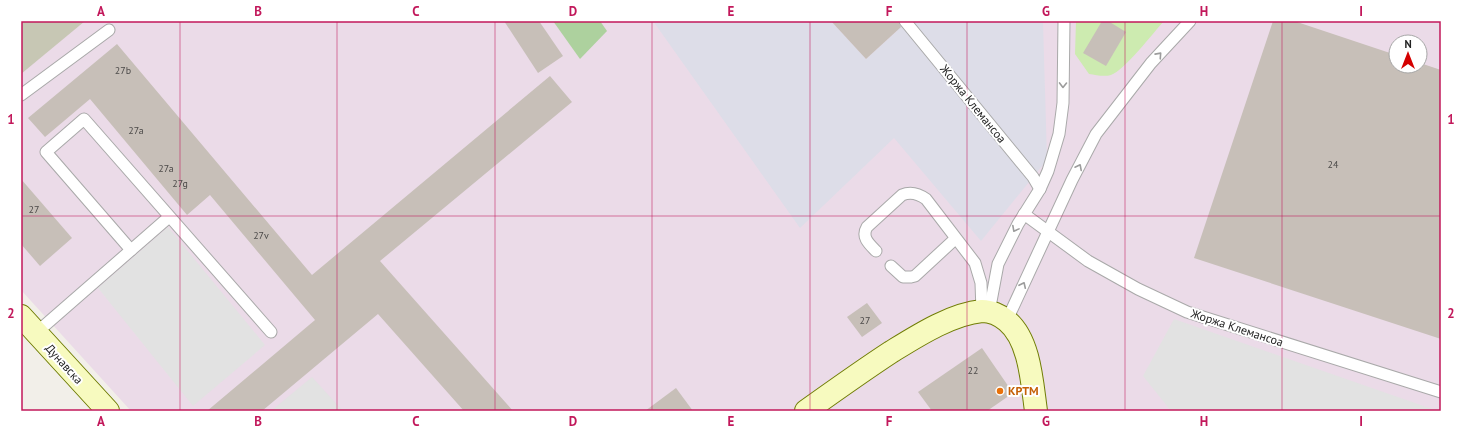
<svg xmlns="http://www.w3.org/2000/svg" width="1462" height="432" viewBox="0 0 1462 432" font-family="'PT Sans',sans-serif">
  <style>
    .industrial { fill: #ebdbe8; fill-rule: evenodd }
    .construction { fill: #c7c7b4 }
    .grass { fill: #cdebb0 }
    .forest { fill: #add19e }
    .parking { fill: #e2e2e2 }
    .plaza { fill: #dddde8 }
    .building { fill: #c7bfb8 }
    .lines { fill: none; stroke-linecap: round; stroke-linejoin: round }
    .service-casing { stroke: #a9a9a9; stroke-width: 13 }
    .secondary-casing { stroke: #707d05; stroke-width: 24 }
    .service { stroke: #fff; stroke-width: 11 }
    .secondary { stroke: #f7fabf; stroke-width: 22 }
    .oneway { stroke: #9c9c9c }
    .grid { fill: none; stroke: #c2185b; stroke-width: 1; stroke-opacity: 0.55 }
    .food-dot { fill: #e8710a; stroke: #fff; stroke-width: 1.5 }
    .labels { text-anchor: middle; stroke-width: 4; stroke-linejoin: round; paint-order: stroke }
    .number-label { font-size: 10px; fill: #4b4948 }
    .street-label { font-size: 12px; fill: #222; stroke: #fff }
    .food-label { font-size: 12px; font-weight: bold; fill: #c56008; stroke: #fff; text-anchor: start }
    .neatline { fill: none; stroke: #c2185b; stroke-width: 1.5 }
    .grid-label { font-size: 13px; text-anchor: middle; font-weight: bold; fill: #c2185b }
  </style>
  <rect width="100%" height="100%" fill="#f2efe9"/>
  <path class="industrial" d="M21 21H1441V411H131L21 290ZM1396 42H1420V66H1396Z"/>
  <path class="construction" d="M21 21H85L21 74Z"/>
  <path class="grass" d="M1076 21H1164C1153 33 1124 71 1111 75 1104 77 1096 75 1089 74L1075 54Z"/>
  <path class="forest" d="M553 21H600L607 31 580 59Z"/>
  <g class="parking">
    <path d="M168 227 265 345 193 406 98 288Z"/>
    <path d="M1174 319 1438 411H1171L1143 376Z"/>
    <path d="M312 377 343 411H271Z"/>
  </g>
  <path class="plaza" d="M653 21H831L866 59 897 31 888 21H1043L1047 160 981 241 894 138 800 228Z"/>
  <g class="building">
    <path d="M504 21H539L563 56 538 73Z"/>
    <path d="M831 21H898L901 27 866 59Z"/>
    <path d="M1102 21H1108L1126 32 1106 66 1083 53Z"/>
    <path d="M1273 21H1294L1396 55V66H1420V63L1441 70V339L1194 258Z"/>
    <path d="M117 44 312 275 550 76 572 102 380 261 513 411H464L378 314 262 411H207L315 320 210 195 187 215 90 99 45 137 28 118Z"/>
    <path d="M21 179 72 238 40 266 21 244Z"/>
    <path d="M867 303 882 323 862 337 847 317Z"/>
    <path d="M982 348 1013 393 987 411H932L918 392Z"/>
    <path d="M676 388 693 411H645Z"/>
  </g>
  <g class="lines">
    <defs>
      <g id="service">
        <path d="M905 21 1033 177 1040 189"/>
        <path d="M21 95 109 30"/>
        <path d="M1024 214 1088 261 1138 289 1187 312 1441 392"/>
        <path d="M131 250 46 152 84 119 271 332"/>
        <path d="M876 251C869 244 861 237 867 227L902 195C911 191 919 194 926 199L975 263 981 283 982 311"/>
        <path d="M891 266 903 277H911L915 276 955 239"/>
        <path d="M989 312 998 264 1018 224 1040 189 1048 171 1059 134 1063 103 1064 21"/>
        <path d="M1007 320 1072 180 1096 134 1151 63 1190 21"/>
        <path d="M36 333 169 217"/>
      </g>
      <g id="secondary">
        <path d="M21 316 108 411"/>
        <path d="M806 411C834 391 862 371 891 352 917 336 951 314 982 311 990 311 1000 315 1007 321 1030 340 1032 383 1036 411"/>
      </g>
    </defs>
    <use href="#service" class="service-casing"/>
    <use href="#secondary" class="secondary-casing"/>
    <use href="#service" class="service"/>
    <use href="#secondary" class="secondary"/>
  </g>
  <defs><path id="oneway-chevron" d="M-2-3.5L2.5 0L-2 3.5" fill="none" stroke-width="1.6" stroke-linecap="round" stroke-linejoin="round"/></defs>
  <g class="oneway">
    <use href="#oneway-chevron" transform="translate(1159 55) rotate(-48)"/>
    <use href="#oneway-chevron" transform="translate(1063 85) rotate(91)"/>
    <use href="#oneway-chevron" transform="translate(1079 167) rotate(-63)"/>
    <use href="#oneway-chevron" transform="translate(1015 229) rotate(118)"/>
    <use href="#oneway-chevron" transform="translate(1023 285) rotate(-65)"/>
  </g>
  <path class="grid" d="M180 21V411M337 21V411M495 21V411M652 21V411M810 21V411M967 21V411M1125 21V411M1282 21V411M21 216H1441"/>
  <circle class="food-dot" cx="1000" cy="391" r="4"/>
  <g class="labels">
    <g class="number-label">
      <text x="123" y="74">27b</text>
      <text x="136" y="134">27a</text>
      <text x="1333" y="168">24</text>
      <text x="166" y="172">27a</text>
      <text x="180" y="187">27g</text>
      <text x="34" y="213">27</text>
      <text x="261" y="239">27v</text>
      <text x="865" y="324">27</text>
      <text x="973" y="374">22</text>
    </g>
    <g class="street-label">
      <text transform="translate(973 104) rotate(51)" y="4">Жоржа Клемансоа</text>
      <text transform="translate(1237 328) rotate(18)" y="4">Жоржа Клемансоа</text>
      <text transform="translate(64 364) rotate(48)" y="4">Дунавска</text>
    </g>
    <g class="food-label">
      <text x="1008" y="395">KPTM</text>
    </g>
  </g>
  <rect width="1462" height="432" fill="none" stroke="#ffffff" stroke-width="44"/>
  <g transform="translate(1408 54)"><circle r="19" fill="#ffffff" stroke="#a7a7a7"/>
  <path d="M0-3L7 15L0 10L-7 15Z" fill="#d40000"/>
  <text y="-6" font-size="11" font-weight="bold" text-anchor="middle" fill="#222222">N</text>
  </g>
  <rect x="22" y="22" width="1418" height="388" class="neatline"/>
  <g class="grid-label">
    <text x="101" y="16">A</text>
    <text x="258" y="16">B</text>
    <text x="416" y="16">C</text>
    <text x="573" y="16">D</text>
    <text x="731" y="16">E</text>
    <text x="889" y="16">F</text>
    <text x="1046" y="16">G</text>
    <text x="1204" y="16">H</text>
    <text x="1361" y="16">I</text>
    <text x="11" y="124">1</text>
    <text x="1451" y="124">1</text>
    <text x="11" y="318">2</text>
    <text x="1451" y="318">2</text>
    <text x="101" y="426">A</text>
    <text x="258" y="426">B</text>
    <text x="416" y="426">C</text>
    <text x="573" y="426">D</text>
    <text x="731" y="426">E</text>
    <text x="889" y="426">F</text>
    <text x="1046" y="426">G</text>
    <text x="1204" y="426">H</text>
    <text x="1361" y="426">I</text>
  </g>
</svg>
